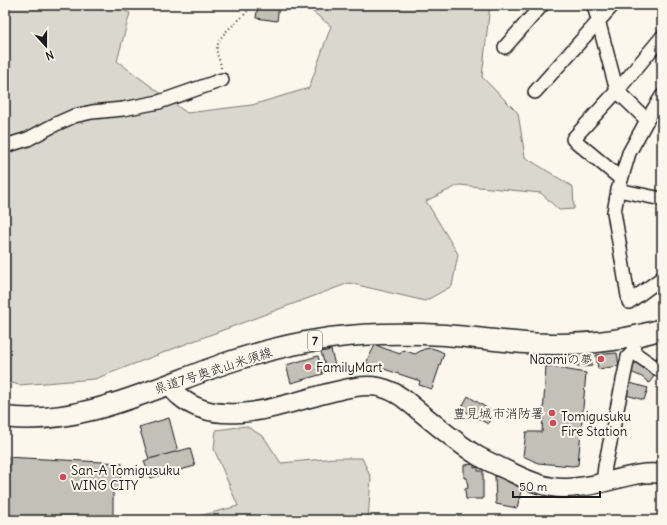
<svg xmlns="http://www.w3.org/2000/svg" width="667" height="525" viewBox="0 0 667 525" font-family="Delius,'Klee One',sans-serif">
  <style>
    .green { fill: #dad7ce; stroke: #7b7a75 }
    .building { fill: #c3c0b8; stroke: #1c1c1c }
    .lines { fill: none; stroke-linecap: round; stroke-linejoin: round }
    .street-casing { stroke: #1c1c1c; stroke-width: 16 }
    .secondary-casing { stroke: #1c1c1c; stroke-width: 21 }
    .primary-casing { stroke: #1c1c1c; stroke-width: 23 }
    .path { stroke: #1c1c1c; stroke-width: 2; stroke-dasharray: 1 3; stroke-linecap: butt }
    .street { stroke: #fbf7ec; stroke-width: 13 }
    .secondary { stroke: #fbf7ec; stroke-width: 18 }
    .primary { stroke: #fbf7ec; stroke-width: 20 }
    .poi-dot { fill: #d1495b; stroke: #fbf7ec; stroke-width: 1.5 }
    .labels { text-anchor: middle; stroke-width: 4; stroke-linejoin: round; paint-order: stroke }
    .shield { fill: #fbf7ec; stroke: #5f5e5a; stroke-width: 1 }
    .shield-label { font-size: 12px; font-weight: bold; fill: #1c1c1c }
    .poi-label { font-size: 13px; fill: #1c1c1c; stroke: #fbf7ec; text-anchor: start }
    .street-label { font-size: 13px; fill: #1c1c1c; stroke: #fbf7ec }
  </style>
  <rect width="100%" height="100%" fill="#fbf7ec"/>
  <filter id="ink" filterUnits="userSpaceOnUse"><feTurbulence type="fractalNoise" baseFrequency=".025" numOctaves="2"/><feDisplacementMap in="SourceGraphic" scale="8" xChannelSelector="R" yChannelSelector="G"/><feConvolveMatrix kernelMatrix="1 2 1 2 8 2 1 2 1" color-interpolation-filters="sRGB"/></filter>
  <g filter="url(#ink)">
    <g class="green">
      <path d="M5 5H110L130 13 117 61 187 113 252 105 309 88 331 26 304 5H490L482 77 518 113 525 157 573 187 574 209 559 210 541 193 459 185 426 201 458 254 452 286 425 301 349 283 191 342 95 379 19 385 5 381Z"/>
      <path d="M246 426 264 437 281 463 335 458H362L371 478 368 520H184L238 506 214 449 216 430Z"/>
    </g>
    <g class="building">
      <path d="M258 5H279L277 21 256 18Z"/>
      <path d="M375 345 400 354 403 350 415 354 424 349 431 348 438 350 444 353 432 389 419 385 420 381 366 363Z"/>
      <path d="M662 347V365L655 362 661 348Z"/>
      <path d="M331 350 336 369 327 372 321 352Z"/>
      <path d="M617 353 619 366 598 369 596 355Z"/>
      <path d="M567 354H591L592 366 582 367 568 363Z"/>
      <path d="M318 356 323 374 291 383 286 365Z"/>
      <path d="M634 356 655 375 649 383 642 377 631 372Z"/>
      <path d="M546 366 586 373 578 465 573 466 538 463 523 456 526 432H542Z"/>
      <path d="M630 383 648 388 644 400 626 395Z"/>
      <path d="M468 396 490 410 486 416 490 419 488 424 461 409Z"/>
      <path d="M169 418 178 452 149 459 139 427Z"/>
      <path d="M190 448 195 466 150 478 144 461 149 459Z"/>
      <path d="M5 457 122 463 119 491H113V520H5Z"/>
      <path d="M474 464V468L478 467V471H483V499H466L465 489 468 488 467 478H464V465Z"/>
      <path d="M495 476 523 483 517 508 496 504Z"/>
    </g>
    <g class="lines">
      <defs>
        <g id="street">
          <path d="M594 5 617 91 647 120"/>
          <path d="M505 47 542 5"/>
          <path d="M535 92 613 5"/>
          <path d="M662 96 647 120 629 153 618 190 614 212 629 302 662 278"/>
          <path d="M5 146 28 139 56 124 74 116 92 112 123 109 159 102 222 80"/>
          <path d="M621 179 573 139 617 91 662 37"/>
          <path d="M618 190 662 199"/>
          <path d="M634 344 633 352 656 368 662 371"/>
          <path d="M603 483 605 466 628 357 633 352"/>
        </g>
        <path id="secondary" d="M169 385C172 388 175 393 179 396 219 431 284 404 328 393 344 389 362 384 379 387 388 389 396 393 403 398 427 417 452 440 478 456 489 462 500 467 511 472 527 480 545 488 563 488 568 488 573 488 578 487 607 485 633 470 662 474"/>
        <path id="primary" d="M5 417C79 427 157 387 226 363 259 352 295 343 330 338 368 333 407 333 445 335 472 337 499 341 525 343 572 346 618 343 662 329"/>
      </defs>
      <use href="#street" class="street-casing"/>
      <use href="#secondary" class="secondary-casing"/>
      <use href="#primary" class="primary-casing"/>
      <path class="path" d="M221 68C221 63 218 58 217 53 215 31 243 23 251 5"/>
      <use href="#street" class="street"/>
      <use href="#secondary" class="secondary"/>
      <use href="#primary" class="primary"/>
    </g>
  </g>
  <g class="poi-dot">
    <circle cx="601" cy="359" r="4"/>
    <circle cx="308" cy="367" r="4"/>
    <circle cx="552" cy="413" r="4"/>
    <circle cx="553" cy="423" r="4"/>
    <circle cx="63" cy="477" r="4"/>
  </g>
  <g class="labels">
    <rect class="shield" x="308" y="331" width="14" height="20" rx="3"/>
    <g class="shield-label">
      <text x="315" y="345">7</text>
    </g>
    <g class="poi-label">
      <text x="593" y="364" text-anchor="end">Naomiの夢</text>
      <text x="316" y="372">FamilyMart</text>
      <text x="544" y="418" text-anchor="end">豊見城市消防署</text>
      <text x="561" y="421">Tomigusuku<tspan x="561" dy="15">Fire Station</tspan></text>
      <text x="71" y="475">San-A Tomigusuku<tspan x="71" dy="15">WING CITY</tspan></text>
    </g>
    <g class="street-label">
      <text transform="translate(213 370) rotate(-18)" y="5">県道7号奥武山米須線</text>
    </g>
  </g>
  <rect width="667" height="525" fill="none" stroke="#fbf7ec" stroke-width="20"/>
  <rect x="10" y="10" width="647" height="505" fill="none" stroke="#1c1c1c" stroke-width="1.5" filter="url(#ink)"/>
  <g transform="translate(46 46) rotate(159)" stroke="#fbf7ec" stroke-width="3" paint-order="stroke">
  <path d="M0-3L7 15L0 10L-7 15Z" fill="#1c1c1c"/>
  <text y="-6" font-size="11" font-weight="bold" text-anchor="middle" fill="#1c1c1c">N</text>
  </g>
  <path d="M513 491v6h87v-6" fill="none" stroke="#1c1c1c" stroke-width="2"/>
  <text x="519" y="491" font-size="12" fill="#1c1c1c" stroke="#fbf7ec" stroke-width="3" paint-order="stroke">50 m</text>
</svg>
